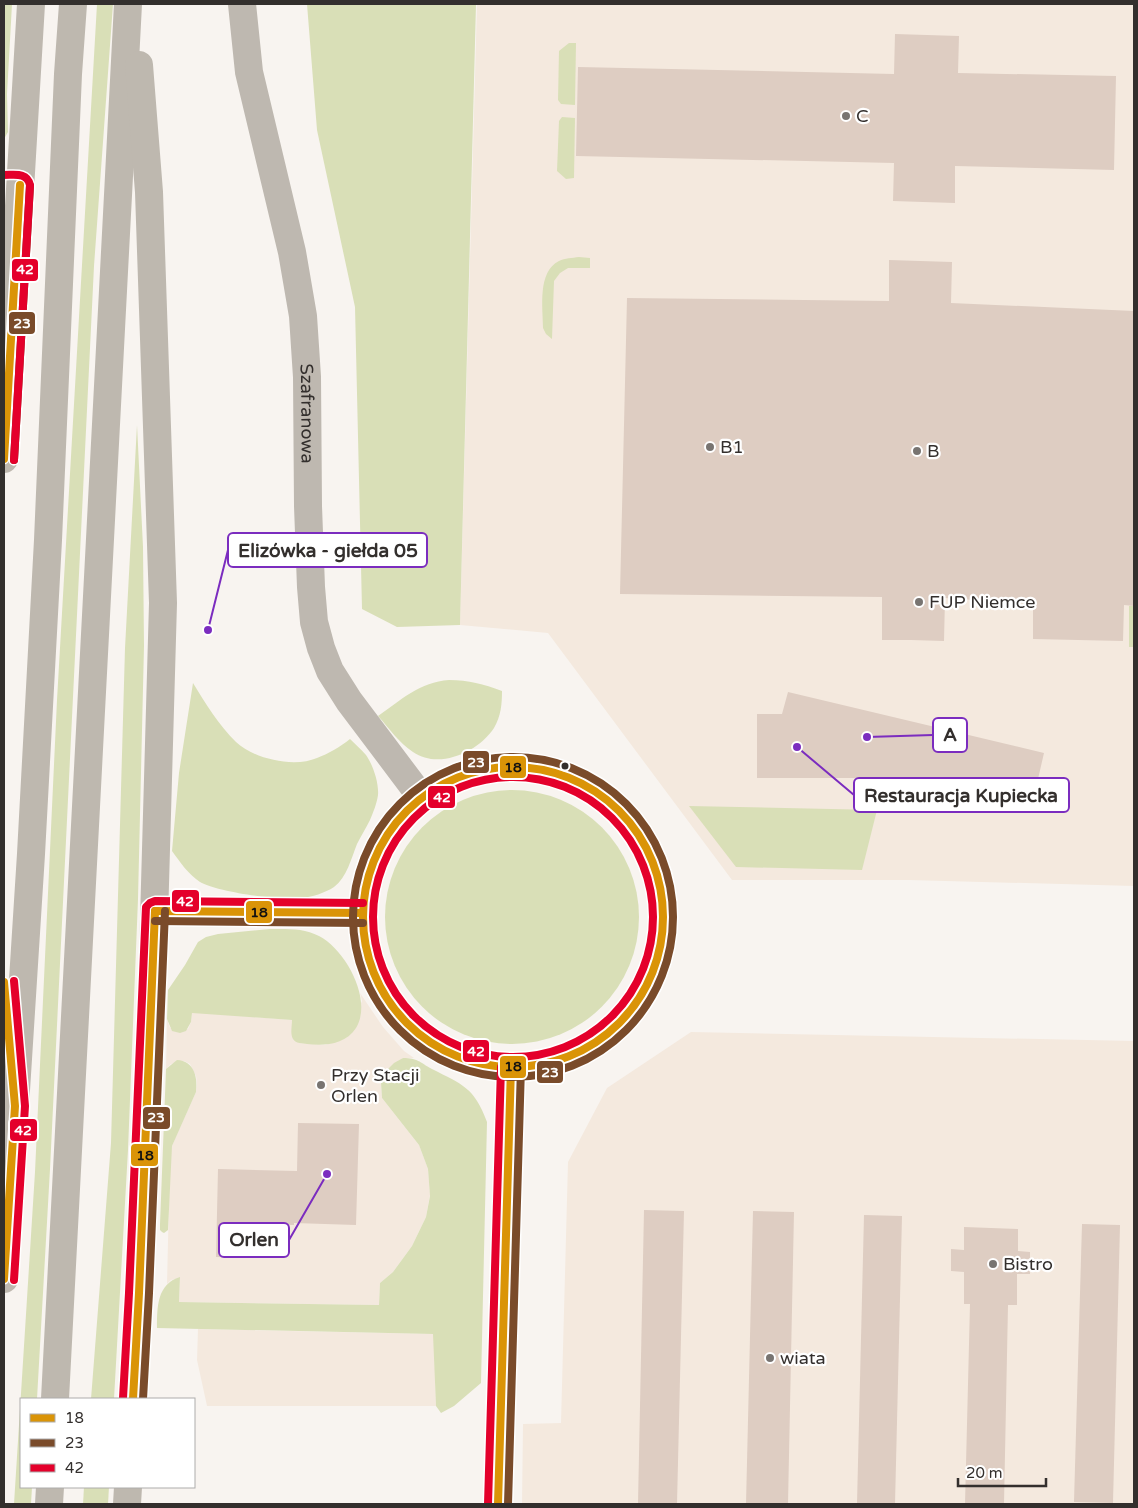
<svg xmlns="http://www.w3.org/2000/svg" width="1138" height="1508" viewBox="0 0 1138 1508" font-family="'Varela Round',sans-serif">
  <style>
    .commercial { fill: #f4e9de }
    .green { fill: #d9dfb7 }
    .building { fill: #decdc2 }
    .lines { fill: none; stroke-linecap: round; stroke-linejoin: round }
    .street { stroke: #beb8b0; stroke-width: 28 }
    .secondary { stroke: #beb8af; stroke-width: 28 }
    .bus-1-casing { stroke: #fff; stroke-width: 11 }
    .bus-2-casing { stroke: #fff; stroke-width: 11 }
    .bus-3-casing { stroke: #fff; stroke-width: 11 }
    .bus-1 { stroke: #da9407; stroke-width: 8 }
    .bus-2 { stroke: #7a4b2a; stroke-width: 8 }
    .bus-3 { stroke: #e4002b; stroke-width: 8 }
    .poi-dot { fill: #787471; stroke: #fff; stroke-width: 2 }
    .bus-dot { fill: #332f2d; stroke: #fff; stroke-width: 2 }
    .labels { text-anchor: middle; stroke-width: 4.5; stroke-linejoin: round; paint-order: stroke }
    .poi-label { font-size: 18px; fill: #332f2d; stroke: #fff; text-anchor: start }
    .street-label { font-size: 18px; fill: #332f2d; stroke: #fff }
    .leader { fill: none; stroke: #7b2cbf; stroke-width: 2 }
    .callout-dot { fill: #7b2cbf; stroke: #fff; stroke-width: 2 }
    .callout { fill: #fff; stroke: #7b2cbf; stroke-width: 2 }
    .callout-label { font-size: 19px; text-anchor: middle; font-weight: bold; fill: #332f2d }
    .line-badge { stroke: #fff; stroke-width: 2 }
    .badge-label { font-size: 14px; text-anchor: middle; font-weight: bold; fill: #fff }
    .pale-badge-label { font-size: 14px; text-anchor: middle; font-weight: bold; fill: #111 }
  </style>
  <rect width="100%" height="100%" fill="#f8f4f0"/>
  <g class="commercial">
    <path d="M477 4H1134V886L909 880H732L548 633 460 625Z"/>
    <path d="M360 993 383 1027 404 1051 414 1058H403L381 1083 382 1098 419 1145 428 1169 430 1195 426 1217 412 1246 393 1272 380 1283 379 1305 179 1302 180 1278 171 1280 167 1284 170 1157 172 1146 176 1136 196 1092 197 1084 196 1076 190 1064 184 1061 171 1064 166 1069 167 1019 170 1028 188 1029 191 1022 192 1012 293 1020 292 1034 299 1043 325 1045 343 1039 362 1001Z"/>
    <path d="M691 1032 1134 1041V1504H522L523 1424 561 1423 568 1162 607 1088Z"/>
    <path d="M198 1329 434 1334 436 1406H207L197 1360Z"/>
  </g>
  <g class="green">
    <path d="M4 4H12L7 94 8 132 4 139Z"/>
    <path d="M97 4H113L94 266 50 1169 37 1399H21V1487H32L31 1504H14L35 1172 57 700Z"/>
    <path d="M307 4H476L460 625 397 627 362 609 355 307 317 130Z"/>
    <path d="M569 43H576L575 105 561 104 558 100 559 51Z"/>
    <path d="M562 117 575 118 574 178 566 179 557 171 559 121Z"/>
    <path d="M579 257 590 258V268H568L560 273 554 281 552 339 546 334 543 328C543 308 537 272 559 261 565 258 572 258 579 257Z"/>
    <path d="M137 425 143 547 144 646 138 899 128 1150 114 1399H91L111 1143 125 648Z"/>
    <rect x="1129" y="606" width="5" height="41"/>
    <path d="M449 680C469 680 483 684 502 691 502 704 501 716 494 728 478 752 439 770 413 752 399 743 389 728 378 716 401 700 420 682 449 680Z"/>
    <path d="M193 683C205 703 219 725 236 742 254 759 294 768 317 758 328 754 340 747 350 739 355 744 361 749 366 755 373 765 379 783 378 795 377 803 373 813 370 820 366 828 361 836 357 844 351 859 347 877 334 887 325 893 312 897 301 898 281 901 217 892 200 882 188 874 180 862 172 851L179 773Z"/>
    <circle cx="512" cy="917" r="127"/>
    <path d="M689 806 877 810 862 870 736 867Z"/>
    <path d="M270 929C287 929 304 928 319 936 346 950 373 1000 356 1028 345 1045 324 1046 307 1044 302 1043 296 1044 293 1039 290 1034 292 1026 292 1020L192 1013 191 1022 186 1031 180 1033 172 1031 167 1019 168 990 185 965 198 942 206 937 218 934Z"/>
    <path d="M403 1058C418 1058 419 1062 432 1069 463 1085 474 1087 487 1122L481 1383 454 1406 441 1413 436 1406 433 1334 157 1328C157 1307 157 1284 180 1277L179 1302 379 1305 380 1283 393 1272 412 1246 426 1217 430 1196 428 1169 419 1145 382 1098 381 1083 385 1072 394 1063Z"/>
    <path d="M177 1060C194 1061 198 1077 196 1092L172 1146 168 1230 164 1233 162 1232 160 1230V1224L166 1069Z"/>
    <path d="M84 1487H109L108 1504H83Z"/>
  </g>
  <g class="building">
    <path d="M895 34 959 36 958 73 1116 76 1114 170 955 166V203L923 202 893 201 894 163 576 156 578 67 894 74Z"/>
    <path d="M889 260 952 262 951 303 1134 311V606L1124 605 1123 641 1033 639V604L945 598 944 641 911 640H882V597L620 594 627 298 889 301Z"/>
    <path d="M788 692 1044 753 1032 805 914 778H757V714H782Z"/>
    <path d="M298 1123 359 1124 356 1225 294 1223V1225L251 1224V1258L216 1257 218 1169 297 1171Z"/>
    <path d="M644 1210 684 1211 677 1504H638Z"/>
    <path d="M753 1211 794 1212 788 1504H746Z"/>
    <path d="M864 1215 902 1216 895 1504H857Z"/>
    <path d="M1082 1224 1120 1225 1113 1503 1074 1502Z"/>
    <path d="M964 1227 1018 1229V1251L1030 1252V1274H1017V1305H1008L1004 1504H965L970 1304H964V1272L951 1271V1249L964 1250Z"/>
  </g>
  <g class="lines">
    <path class="street" id="s1" d="M242 4 249 72 292 252 303 316 307 377 308 506 311 587 314 622 321 648 330 671 349 701 422 798"/>
    <g class="secondary">
      <path d="M4 459 31 4"/>
      <circle cx="513" cy="917" r="150"/>
      <path d="M155 911 363 913"/>
      <path d="M4 1279 31 854 48 540 68 74 73 4"/>
      <path d="M55 1399 128 4"/>
      <path d="M133 1399 151 1025 163 603 149 192 139 65"/>
      <path d="M49 1504 50 1487"/>
      <path d="M127 1504 128 1487"/>
      <path d="M498 1504 511 1067"/>
    </g>
    <defs>
      <g id="bus-1">
        <path d="M4 459 20 185"/>
        <circle cx="513" cy="917" r="150"/>
        <path d="M155 911 363 913"/>
        <path d="M4 982 15 1106 4 1279"/>
        <path d="M133 1399 139 1293 155 911"/>
        <path d="M498 1504 511 1067"/>
      </g>
      <g id="bus-2">
        <path d="M14 460 30 186"/>
        <circle cx="513" cy="917" r="160"/>
        <path d="M155 921 363 923"/>
        <path d="M143 1399 149 1293 165 911"/>
        <path d="M508 1504 521 1067"/>
      </g>
      <g id="bus-3">
        <path d="M4 175C15 175 27 172 30 185L14 460"/>
        <circle cx="513" cy="917" r="140"/>
        <path d="M14 981 25 1106 14 1280"/>
        <path d="M123 1398 129 1293 146 907 150 903 155 901 363 903"/>
        <path d="M488 1504 501 1067"/>
      </g>
    </defs>
    <use href="#bus-1" class="bus-1-casing"/>
    <use href="#bus-2" class="bus-2-casing"/>
    <use href="#bus-3" class="bus-3-casing"/>
    <use href="#bus-1" class="bus-1"/>
    <use href="#bus-2" class="bus-2"/>
    <use href="#bus-3" class="bus-3"/>
  </g>
  <g class="poi-dot">
    <circle cx="846" cy="116" r="5"/>
    <circle cx="710" cy="447" r="5"/>
    <circle cx="917" cy="451" r="5"/>
    <circle cx="919" cy="602" r="5"/>
    <circle cx="321" cy="1085" r="5"/>
    <circle cx="993" cy="1264" r="5"/>
    <circle cx="770" cy="1358" r="5"/>
  </g>
  <circle class="bus-dot" cx="565" cy="766" r="4.5"/>
  <g class="labels">
    <g class="poi-label">
      <text x="856" y="122">C</text>
      <text x="720" y="453">B1</text>
      <text x="927" y="457">B</text>
      <text x="929" y="608">FUP Niemce</text>
      <text x="331" y="1081">Przy Stacji<tspan x="331" dy="21">Orlen</tspan></text>
      <text x="1003" y="1270">Bistro</text>
      <text x="780" y="1364">wiata</text>
    </g>
    <g class="street-label">
      <text dy="6" stroke="none"><textPath href="#s1" startOffset="416">Szafranowa</textPath></text>
    </g>
  </g>
  <path class="leader" d="M208 630L228 550M867 737L933 735M797 747L854 795M327 1174L289 1240"/>
  <g class="callout-dot">
    <circle cx="208" cy="630" r="5"/>
    <circle cx="867" cy="737" r="5"/>
    <circle cx="797" cy="747" r="5"/>
    <circle cx="327" cy="1174" r="5"/>
  </g>
  <g class="callout">
    <rect x="228" y="533" width="199" height="34" rx="5"/>
    <rect x="933" y="718" width="34" height="34" rx="5"/>
    <rect x="854" y="778" width="215" height="34" rx="5"/>
    <rect x="219" y="1223" width="70" height="34" rx="5"/>
  </g>
  <g class="callout-label">
    <text x="328" y="557">Elizówka - giełda 05</text>
    <text x="950" y="741">A</text>
    <text x="961" y="802">Restauracja Kupiecka</text>
    <text x="254" y="1246">Orlen</text>
  </g>
  <g class="line-badge">
    <rect x="11" y="258" width="28" height="24" rx="5" fill="#e4002b"/>
    <rect x="8" y="311" width="28" height="24" rx="5" fill="#7a4b2a"/>
    <rect x="462" y="750" width="28" height="24" rx="5" fill="#7a4b2a"/>
    <rect x="499" y="755" width="28" height="24" rx="5" fill="#da9407"/>
    <rect x="427" y="785" width="29" height="24" rx="5" fill="#e4002b"/>
    <rect x="171" y="889" width="29" height="24" rx="5" fill="#e4002b"/>
    <rect x="245" y="900" width="28" height="24" rx="5" fill="#da9407"/>
    <rect x="462" y="1039" width="28" height="24" rx="5" fill="#e4002b"/>
    <rect x="499" y="1055" width="28" height="24" rx="5" fill="#da9407"/>
    <rect x="536" y="1060" width="28" height="24" rx="5" fill="#7a4b2a"/>
    <rect x="142" y="1106" width="29" height="24" rx="5" fill="#7a4b2a"/>
    <rect x="9" y="1118" width="29" height="24" rx="5" fill="#e4002b"/>
    <rect x="130" y="1143" width="29" height="24" rx="5" fill="#da9407"/>
  </g>
  <g class="badge-label">
    <text x="25" y="274">42</text>
    <text x="22" y="328">23</text>
    <text x="476" y="767">23</text>
    <text x="442" y="802">42</text>
    <text x="185" y="906">42</text>
    <text x="476" y="1056">42</text>
    <text x="550" y="1077">23</text>
    <text x="156" y="1122">23</text>
    <text x="23" y="1135">42</text>
  </g>
  <g class="pale-badge-label">
    <text x="513" y="772">18</text>
    <text x="259" y="917">18</text>
    <text x="513" y="1071">18</text>
    <text x="145" y="1160">18</text>
  </g>
  <rect width="1138" height="1508" fill="none" stroke="#332f2d" stroke-width="10"/>
  <rect x="20" y="1398" width="175" height="90" fill="#ffffff" stroke="#adacab"/>
  <rect x="30" y="1414" width="25" height="8" fill="#da9407" stroke="#adacab"/>
  <text x="65" y="1423" font-size="15" fill="#332f2d">18</text>
  <rect x="30" y="1439" width="25" height="8" fill="#7a4b2a" stroke="#adacab"/>
  <text x="65" y="1448" font-size="15" fill="#332f2d">23</text>
  <rect x="30" y="1464" width="25" height="8" fill="#e4002b" stroke="#adacab"/>
  <text x="65" y="1473" font-size="15" fill="#332f2d">42</text>
  <path d="M958 1478v8h88v-8" fill="none" stroke="#332f2d" stroke-width="2.5"/>
  <text x="966" y="1478" font-size="15" fill="#332f2d" stroke="#ffffff" stroke-width="4" paint-order="stroke">20 m</text>
</svg>
